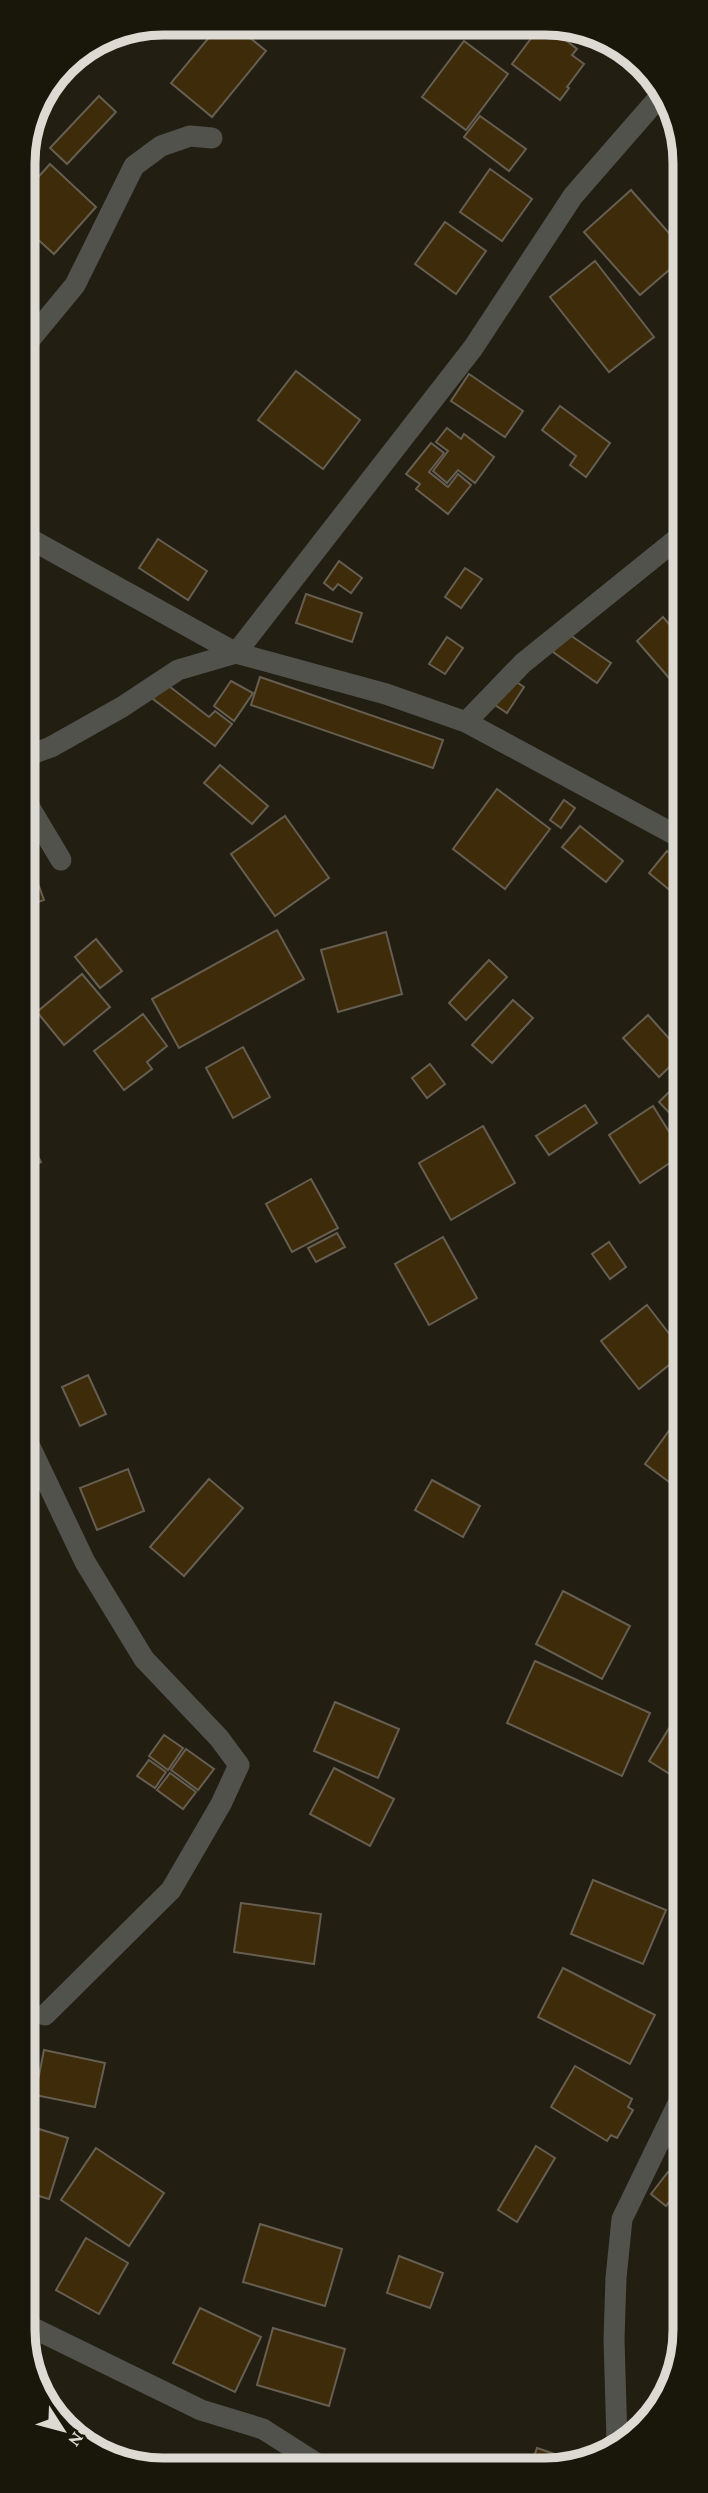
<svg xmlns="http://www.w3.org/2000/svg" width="708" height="2493" viewBox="0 0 708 2493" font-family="'Crimson Pro',serif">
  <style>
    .building { fill: #3d2b0a; stroke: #665e51; stroke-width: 2 }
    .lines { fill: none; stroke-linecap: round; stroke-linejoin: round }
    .street { stroke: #51524c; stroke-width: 21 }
    .rim { fill: none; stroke: #dcdad2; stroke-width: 9 }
  </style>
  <rect width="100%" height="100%" fill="#221f12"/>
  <g class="building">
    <path d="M221 23H232L266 51 212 117 171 83Z"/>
    <path d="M541 25H546L577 49 572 55 584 64 567 87 569 88 560 100 512 64Z"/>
    <path d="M559 25 573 26 582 30 575 39Z"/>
    <path d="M464 41 508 74 466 130 422 97Z"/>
    <path d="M99 96 116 112 67 164 50 148Z"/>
    <path d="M480 116 526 149 509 171 464 137Z"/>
    <path d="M50 164 96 207 54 254 23 226V194Z"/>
    <path d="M490 169 532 199 502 241 460 212Z"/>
    <path d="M631 190 683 249V258L640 295 584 232Z"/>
    <path d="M445 222 486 251 456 294 415 264Z"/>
    <path d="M595 261 654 337 609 372 550 297Z"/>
    <path d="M296 371 360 420 323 469 258 420Z"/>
    <path d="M469 374 523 411 505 437 451 401Z"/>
    <path d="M560 406 610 443 586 477 570 465 576 456 542 430Z"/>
    <path d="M447 428 461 439 464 434 494 457 475 483 458 470 447 483 433 471 448 451 436 442Z"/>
    <path d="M431 443 444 453 429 472 448 487 458 474 471 485 448 514 416 489 420 484 406 474Z"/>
    <path d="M158 539 207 571 188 600 139 568Z"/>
    <path d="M339 561 362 578 351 593 338 584 333 590 324 583Z"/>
    <path d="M465 568 482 579 461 608 445 597Z"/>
    <path d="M306 594 362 613 352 642 296 623Z"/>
    <path d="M663 617 683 640V694L637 641Z"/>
    <path d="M567 633 611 663 597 683 553 652Z"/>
    <path d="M447 637 463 648 445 674 429 664Z"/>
    <path d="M260 677 443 740 433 768 251 705Z"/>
    <path d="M512 679 524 687 507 713 495 705Z"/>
    <path d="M231 681 253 693 234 721 214 706Z"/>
    <path d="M165 683 209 717 215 711 232 724 215 746 153 699Z"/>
    <path d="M220 765 268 806 252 824 204 783Z"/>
    <path d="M497 789 550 829 505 889 453 849Z"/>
    <path d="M564 800 575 808 561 828 550 820Z"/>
    <path d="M285 816 329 878 275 916 231 854Z"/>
    <path d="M580 826 623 861 606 882 562 847Z"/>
    <path d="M24 845 44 900 24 907Z"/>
    <path d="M667 851 683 864V901L649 873Z"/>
    <path d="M277 930 304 979 179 1048 152 999Z"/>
    <path d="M386 932 402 994 338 1012 321 950Z"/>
    <path d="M96 939 122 971 100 988 75 957Z"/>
    <path d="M489 960 507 977 466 1020 449 1003Z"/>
    <path d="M82 974 110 1007 64 1045 37 1012Z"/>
    <path d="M513 1000 533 1018 492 1063 472 1045Z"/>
    <path d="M143 1014 167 1046 147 1062 152 1069 124 1090 94 1051Z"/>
    <path d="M648 1015 683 1054 659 1077 623 1038Z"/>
    <path d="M243 1047 270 1097 233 1118 206 1068Z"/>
    <path d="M430 1064 445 1084 427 1098 412 1078Z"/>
    <path d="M677 1084 684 1091V1128L659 1102Z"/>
    <path d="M585 1105 597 1123 549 1155 536 1136Z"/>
    <path d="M653 1106 683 1154 640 1183 609 1135Z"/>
    <path d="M483 1126 515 1183 451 1220 419 1163Z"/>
    <path d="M29 1139 41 1162 24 1171V1141Z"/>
    <path d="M311 1179 338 1228 292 1252 266 1204Z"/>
    <path d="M24 1217 34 1236 24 1242Z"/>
    <path d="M337 1233 345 1247 316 1262 308 1248Z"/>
    <path d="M443 1237 477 1298 429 1325 395 1264Z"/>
    <path d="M609 1242 626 1267 610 1279 592 1254Z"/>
    <path d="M647 1305 684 1353 639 1389 601 1341Z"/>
    <path d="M88 1375 106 1414 80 1426 62 1387Z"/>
    <path d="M676 1421 684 1427V1493L645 1464Z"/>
    <path d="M128 1469 144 1511 97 1530 80 1488Z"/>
    <path d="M209 1479 243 1508 184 1576 150 1547Z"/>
    <path d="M432 1480 480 1506 463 1537 415 1510Z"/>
    <path d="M563 1591 630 1626 602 1679 536 1644Z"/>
    <path d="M535 1661 650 1713 622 1776 507 1723Z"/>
    <path d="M335 1702 399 1729 378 1778 314 1751Z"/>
    <path d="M676 1717 684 1722V1783L649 1761Z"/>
    <path d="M164 1735 183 1748 168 1770 149 1756Z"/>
    <path d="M186 1749 214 1769 198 1790 171 1770Z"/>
    <path d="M149 1760 166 1772 155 1788 137 1776Z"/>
    <path d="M334 1768 394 1799 370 1846 310 1814Z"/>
    <path d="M170 1773 196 1792 183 1809 157 1790Z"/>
    <path d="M593 1880 666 1910 643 1964 571 1934Z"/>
    <path d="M241 1903 321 1914 314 1964 234 1952Z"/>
    <path d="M563 1968 655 2015 630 2064 538 2017Z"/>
    <path d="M44 2050 105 2063 95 2107 35 2095Z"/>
    <path d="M575 2066 632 2099 628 2107 633 2110 617 2138 611 2135 607 2141 551 2107Z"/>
    <path d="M26 2125 68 2138 49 2199 25 2192Z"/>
    <path d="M536 2146 555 2158 517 2222 498 2210Z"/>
    <path d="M96 2148 164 2193 129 2246 61 2200Z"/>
    <path d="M668 2172 684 2184 666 2206 651 2194Z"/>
    <path d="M260 2224 342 2249 325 2306 243 2282Z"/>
    <path d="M86 2238 128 2263 99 2314 56 2290Z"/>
    <path d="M399 2256 443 2273 430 2308 387 2293Z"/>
    <path d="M200 2308 261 2337 235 2392 173 2363Z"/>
    <path d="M273 2328 345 2349 329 2406 257 2385Z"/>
    <path d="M537 2448 581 2463 572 2468H530Z"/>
  </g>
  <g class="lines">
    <g class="street">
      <path d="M23 348 75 285 134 166 161 146 190 136 212 138"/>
      <path d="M23 535 236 653 386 694 466 722 683 839"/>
      <path d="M466 722 523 663 683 534"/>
      <path d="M24 763 29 755 51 747 122 707 178 670 236 653 473 348 573 196 661 95"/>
      <path d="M24 798 61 860"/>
      <path d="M24 1434 85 1562 144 1659 219 1738 239 1765 221 1804 171 1890 45 2015"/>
      <path d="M25 2324 201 2410 263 2429 324 2468"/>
      <path d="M617 2442 614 2339 616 2278 622 2219 685 2089"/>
    </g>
  </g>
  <path d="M0 0H708V2493H0ZM163 35H545A128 128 0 0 1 673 163V2330A128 128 0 0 1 545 2458H163A128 128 0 0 1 35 2330V163A128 128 0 0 1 163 35Z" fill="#19160a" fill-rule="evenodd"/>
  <path class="rim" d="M163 35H545A128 128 0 0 1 673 163V2330A128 128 0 0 1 545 2458H163A128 128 0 0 1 35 2330V163A128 128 0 0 1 163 35Z"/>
  <g transform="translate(63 2430) rotate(126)" stroke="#19160a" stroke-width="5" paint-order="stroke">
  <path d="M0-5L12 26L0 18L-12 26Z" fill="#dcdad2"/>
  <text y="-10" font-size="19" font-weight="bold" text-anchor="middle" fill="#dcdad2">N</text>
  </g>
</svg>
